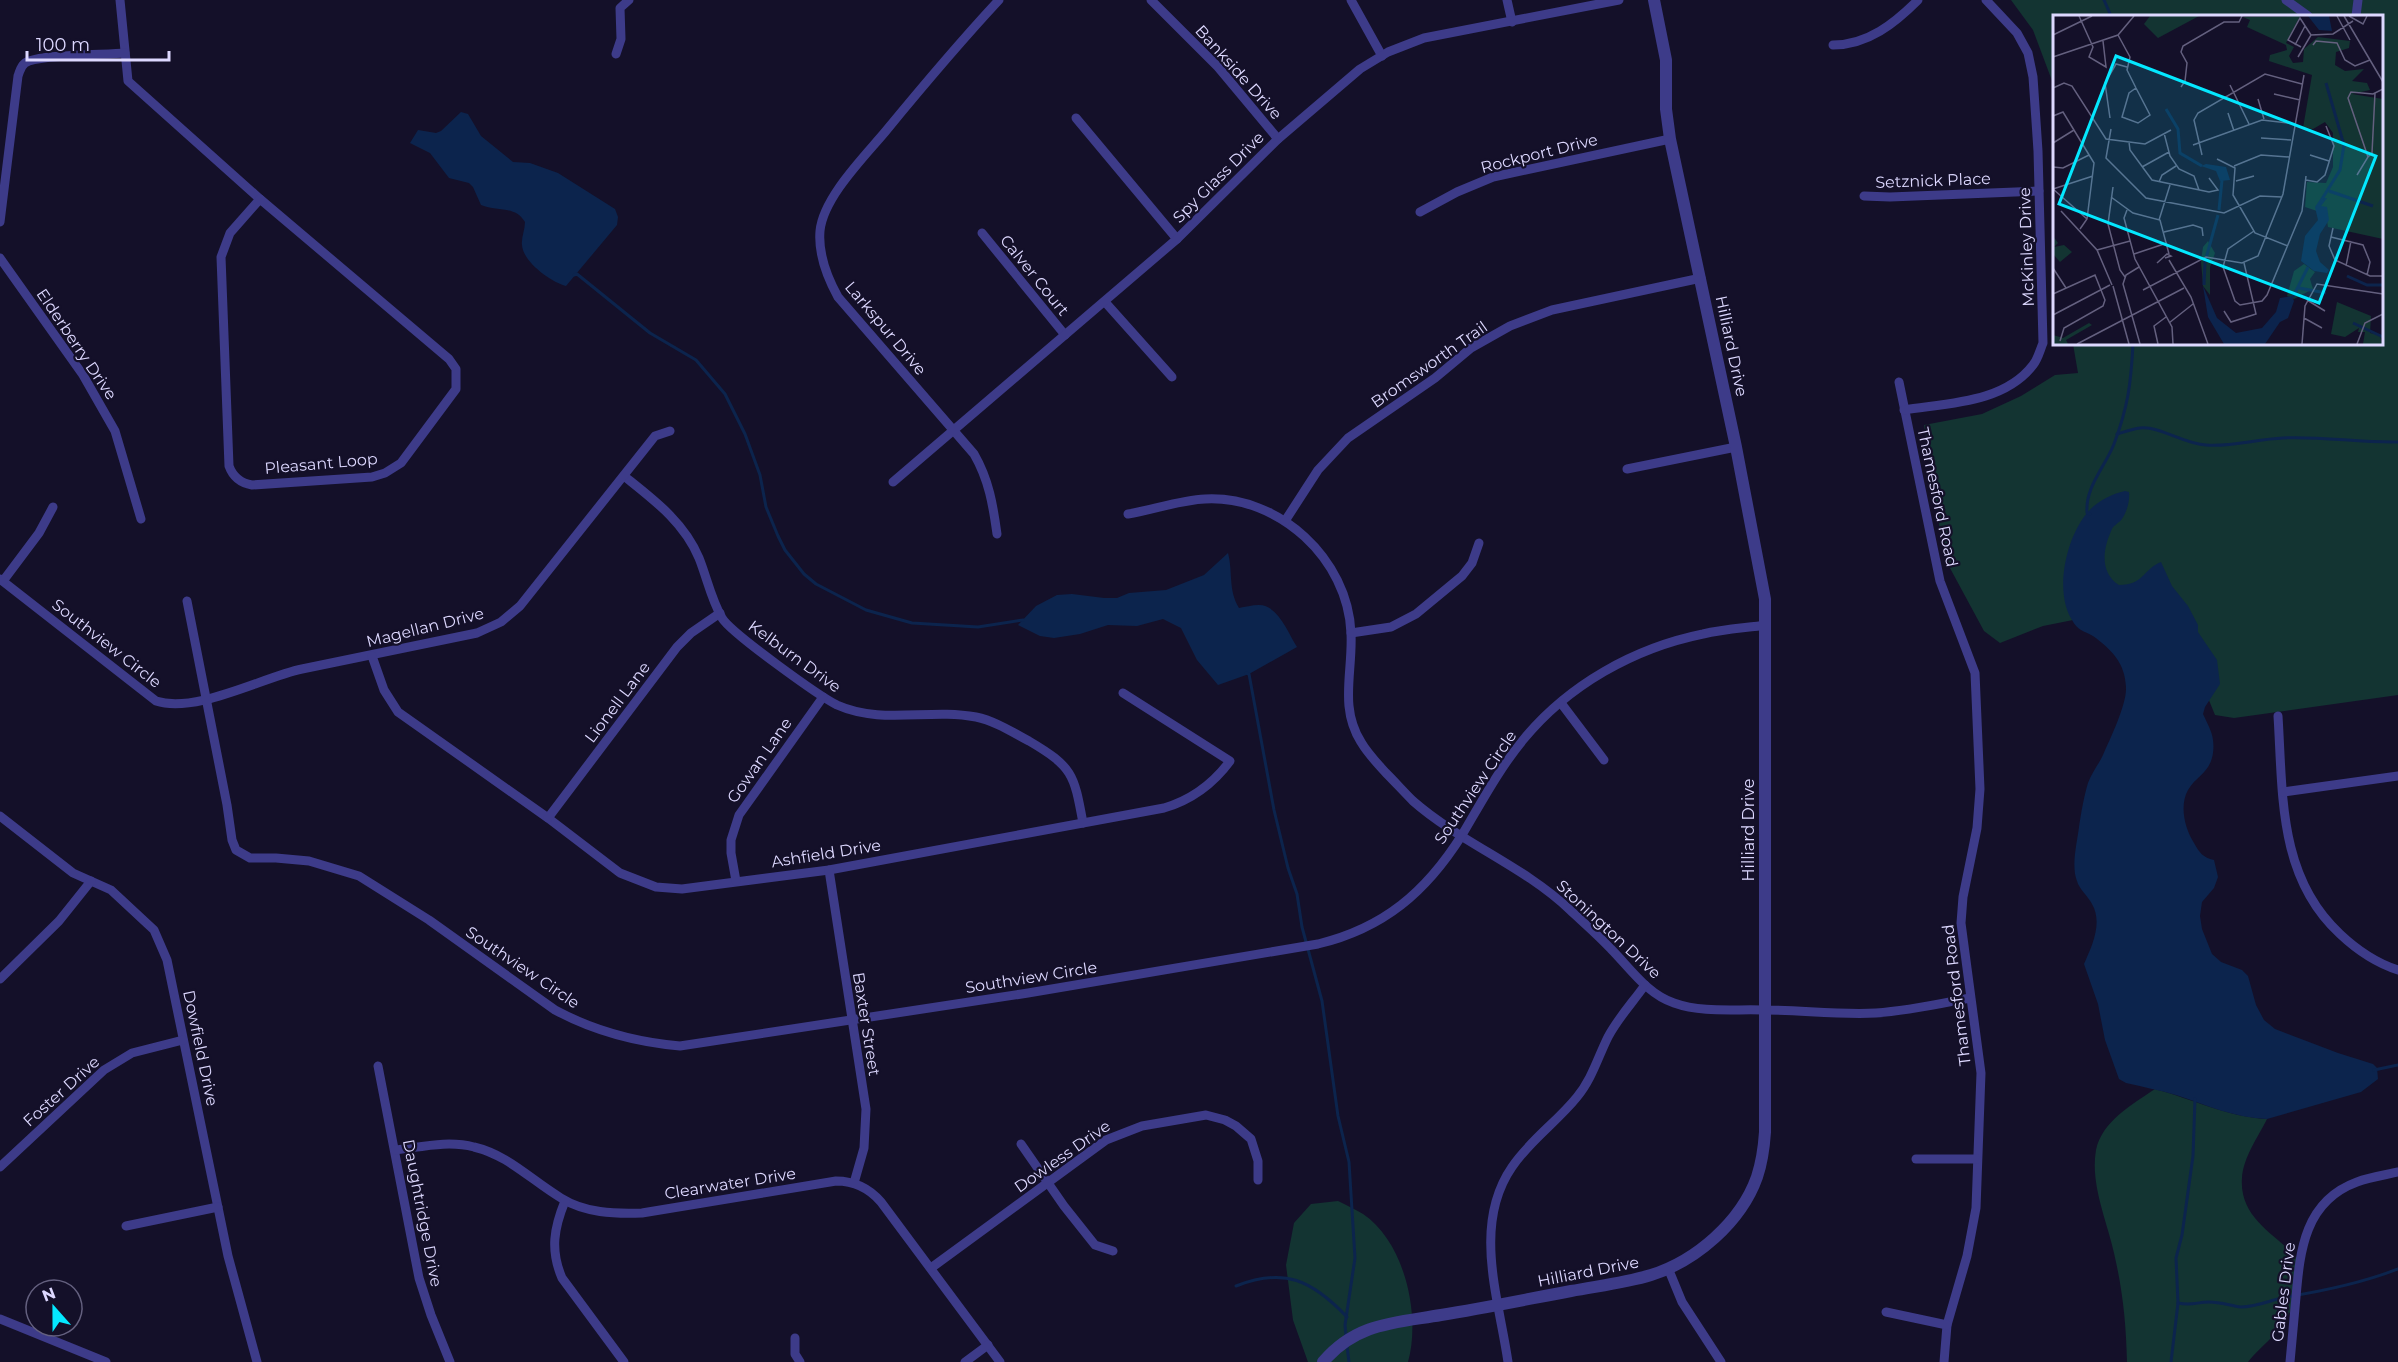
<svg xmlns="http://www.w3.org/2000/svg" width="2398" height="1362" viewBox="0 0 2398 1362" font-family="Montserrat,sans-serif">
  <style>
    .green { fill: #133432 }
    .water { fill: #0c244d }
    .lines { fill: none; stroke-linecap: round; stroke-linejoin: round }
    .stream { stroke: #0c244d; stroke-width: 3 }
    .minor { stroke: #3d3b89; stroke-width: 9 }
    .tertiary { stroke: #3d3b89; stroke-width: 12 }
    .labels { text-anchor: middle; stroke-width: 4.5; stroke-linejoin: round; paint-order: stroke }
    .street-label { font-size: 16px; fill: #ddd8ff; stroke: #141029 }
    .inset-river { fill: none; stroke: #0c244d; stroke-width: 3 }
    .inset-road { fill: none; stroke: #64607f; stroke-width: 1.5 }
    .view { fill: #04e8ff; fill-opacity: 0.15; stroke: #04e8ff; stroke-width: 3 }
    .inset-edge { fill: none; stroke: #ddd8ff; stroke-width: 3 }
  </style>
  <rect width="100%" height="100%" fill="#141029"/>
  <g class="green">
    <path d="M2011 0H2398V695L2234 718 2215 715 2204 688 2098 615 2043 626 2000 643 1984 631 1944 557 1924 425 1982 414 2021 396 2055 375 2078 373 2073 344H2382V16H2054V86L2033 30Z"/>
    <path d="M2155 1089C2192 1099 2228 1117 2267 1119 2258 1137 2243 1158 2242 1178 2238 1228 2299 1243 2302 1270 2303 1277 2300 1291 2297 1297 2292 1311 2281 1329 2270 1339 2262 1347 2255 1353 2248 1362H2127C2126 1323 2123 1292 2114 1253 2107 1221 2090 1184 2096 1150 2102 1121 2133 1104 2155 1089Z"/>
    <path d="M1338 1201C1346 1205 1355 1209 1363 1214 1405 1242 1421 1316 1408 1362H1308L1293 1320 1286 1265 1294 1223 1311 1204Z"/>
  </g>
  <g class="water">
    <path d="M461 112 468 114 481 136 513 162 530 163 558 173 615 209 618 217 617 225 566 286C551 282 523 262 522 245 521 238 525 230 525 222 515 205 497 212 481 205L473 187 469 183 449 178 430 153 410 143 418 130 436 133 441 131Z"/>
    <path d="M2125 491 2129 492C2130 501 2127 511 2122 519 2119 523 2114 525 2112 529 2103 548 2099 572 2119 585 2144 585 2142 570 2161 562L2172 586 2188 606 2198 625V632L2217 660 2220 684 2205 707 2203 714C2210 729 2215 736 2213 753 2210 773 2197 775 2188 790 2179 806 2185 829 2194 843 2199 852 2203 858 2214 860L2218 877 2214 888 2202 902 2200 916 2202 929 2212 954 2221 962 2242 970 2248 976 2256 1005 2264 1020 2275 1029 2338 1053 2373 1064 2377 1068 2378 1079 2361 1092 2267 1119C2235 1118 2206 1105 2176 1095 2159 1090 2143 1087 2126 1083L2119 1079 2105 1040 2098 1004 2084 964C2092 946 2103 923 2092 904 2088 896 2079 889 2077 881 2071 866 2077 843 2079 827 2081 813 2084 796 2088 783 2092 772 2099 764 2103 755 2111 737 2127 704 2126 687 2125 663 2112 650 2093 636 2084 631 2077 630 2072 620 2054 592 2066 538 2087 513 2096 502 2111 494 2125 491Z"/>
    <path d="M1228 553C1233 572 1228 590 1239 608 1245 607 1252 605 1259 605 1278 605 1288 633 1297 647L1249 674 1218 685 1197 660 1181 628 1163 619 1137 626 1108 625 1080 634 1054 638 1040 636 1018 625 1036 606 1057 595 1072 594 1104 598H1117L1129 593 1166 590 1204 575Z"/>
  </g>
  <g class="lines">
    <g class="stream">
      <path d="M2104 0 2111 16"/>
      <path d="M574 275 577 274 650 333 696 360 725 394 745 434 760 475 766 507 778 536 785 550 804 574 816 584 866 610 912 623 978 627 1023 620"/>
      <path d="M2117 434C2124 432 2132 429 2140 428 2161 426 2183 444 2206 445 2231 447 2257 439 2283 438 2321 436 2360 443 2398 442"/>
      <path d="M2090 514 2087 513C2085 487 2105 467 2114 444 2128 407 2131 383 2133 344"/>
      <path d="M1246 673 1249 674 1274 810 1288 868 1297 894 1302 927 1322 1001 1338 1116 1349 1162 1355 1258 1345 1325 1346 1336"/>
      <path d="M2374 1070 2398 1065"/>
      <path d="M1236 1286C1284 1267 1312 1280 1347 1317"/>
      <path d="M2178 1303C2192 1306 2197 1302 2209 1302 2221 1302 2231 1306 2241 1307 2257 1307 2271 1300 2286 1297 2324 1291 2362 1283 2398 1269"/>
      <path d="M1347 1346 1349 1362"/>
      <path d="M2171 1362 2178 1303 2176 1258 2182 1235 2193 1156 2195 1099"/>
    </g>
    <g class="minor">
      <path d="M120 0 128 81 260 199"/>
      <path d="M1151 0 1218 67 1278 139"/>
      <path d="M1351 0 1382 56"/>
      <path d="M1507 0 1512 22"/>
      <path d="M2286 0 2308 16"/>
      <path d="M2356 16 2358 0"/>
      <path d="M1833 45C1868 45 1895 23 1918 0"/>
      <path d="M616 54 621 39 620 8 629 0"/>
      <path d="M1076 118 1177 239"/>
      <path d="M1864 196 1890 197 2039 191"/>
      <path d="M260 199 449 359 456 369V389L401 463 385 473 372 477 252 485C240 483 233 477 229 466L221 257 230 233Z"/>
      <path d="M1420 212 1457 192 1493 177 1670 139"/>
      <path d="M0 222 18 76C20 71 20 67 25 63 38 54 106 55 125 53"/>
      <path d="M982 233 1065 335"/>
      <path d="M0 258 83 375 115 431 141 519"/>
      <path d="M1105 302 1172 377"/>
      <path d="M1899 382 1940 581 1975 673 1980 789 1977 828 1963 897 1961 923 1981 1073 1976 1208 1967 1256 1947 1325 1944 1362"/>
      <path d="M1904 410C1948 403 2004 403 2033 365 2038 359 2040 350 2043 343L2038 151 2033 77 2028 53 2017 33 1986 0"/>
      <path d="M1627 469 1736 447"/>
      <path d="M624 476C654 500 684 522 699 558 707 578 711 599 722 618 731 633 819 696 837 705 882 725 929 708 976 717 995 721 1012 732 1029 741 1073 767 1074 774 1083 823"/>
      <path d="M893 482 1177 239 1278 139 1360 69 1388 52 1424 38 1619 0"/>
      <path d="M1128 514C1153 510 1180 500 1205 499 1279 495 1348 559 1351 633 1353 672 1339 707 1361 742 1368 754 1377 763 1386 773 1395 782 1404 792 1413 801 1461 843 1524 866 1570 910 1584 923 1598 935 1611 949 1630 968 1647 994 1674 1003 1702 1013 1734 1009 1763 1010 1801 1010 1838 1015 1876 1013 1908 1011 1939 1004 1970 998"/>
      <path d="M1285 521 1318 470 1348 438 1435 378 1471 348 1510 326 1552 310 1701 278"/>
      <path d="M997 534C993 505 989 480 974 454L838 297C827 277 818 255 820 231 823 198 864 157 885 132 922 87 959 43 999 0"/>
      <path d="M0 579 156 701C196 714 263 677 302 669 361 657 419 645 477 633L501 622 520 606 655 436 670 431"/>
      <path d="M3 581 39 533 53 507"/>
      <path d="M187 601 227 805 232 840 236 850 250 858H276L309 861 359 876 429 920 555 1010C594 1031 635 1042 680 1046L1028 993 1318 944C1384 928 1426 892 1462 835 1481 803 1499 769 1523 740 1568 685 1634 648 1703 634 1724 629 1745 628 1766 625"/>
      <path d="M1351 633 1391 627 1416 614 1462 576 1472 563 1479 543"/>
      <path d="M372 656 384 690 398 712 548 818 620 873 656 887 682 889 829 870 1164 808C1191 800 1213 784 1230 761L1123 693"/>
      <path d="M1561 703 1604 760"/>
      <path d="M2278 716C2283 794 2278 877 2340 934 2357 950 2376 963 2398 970"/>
      <path d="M2283 792 2398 776"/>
      <path d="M0 816 73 873 111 890 154 930 167 960 228 1256 257 1362"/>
      <path d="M548 818 677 647 691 633 720 613"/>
      <path d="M829 870 866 1109 864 1148 854 1183"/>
      <path d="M736 881 731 853V840L739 815 823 697"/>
      <path d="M0 979 59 921 91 881"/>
      <path d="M378 1066 419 1278 431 1315 450 1362"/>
      <path d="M1021 1144 1064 1206 1095 1245 1113 1251"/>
      <path d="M395 1150C421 1147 448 1140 474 1147 508 1155 531 1180 561 1198 585 1213 614 1214 642 1213L836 1181C855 1181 869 1188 881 1202L1000 1362"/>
      <path d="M1916 1159H1977"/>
      <path d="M0 1167 104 1070 132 1053 183 1040"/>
      <path d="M565 1201C554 1228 550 1250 562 1278L624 1362"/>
      <path d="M126 1226 218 1207"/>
      <path d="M931 1268 1106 1140 1142 1126 1206 1115 1225 1120 1236 1126 1251 1139 1258 1161V1180"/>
      <path d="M1668 1268 1682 1302 1721 1362"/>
      <path d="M1886 1312 1947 1325"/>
      <path d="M0 1319 106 1362"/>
      <path d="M795 1338V1354L800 1362"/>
      <path d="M965 1362 988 1345"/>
      <path d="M1508 1362C1499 1299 1472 1225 1512 1167 1530 1140 1557 1122 1577 1097 1592 1079 1598 1057 1608 1037 1618 1018 1633 1002 1645 985"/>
      <path d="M2290 1362C2292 1340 2294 1319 2296 1297 2300 1250 2305 1201 2357 1182 2370 1177 2385 1175 2398 1172"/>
    </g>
    <path class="tertiary" d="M1323 1362C1356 1323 1394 1323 1441 1315 1485 1308 1528 1299 1571 1291 1597 1286 1625 1283 1651 1275 1696 1261 1741 1222 1757 1177 1762 1162 1764 1147 1765 1132V599L1736 447 1670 139 1666 109V60L1654 0"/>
  </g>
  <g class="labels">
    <g class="street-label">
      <text transform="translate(1239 72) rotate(48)" y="6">Bankside Drive</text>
      <text transform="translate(1539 153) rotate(-14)" y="6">Rockport Drive</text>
      <text transform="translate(1218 177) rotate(-45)" y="6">Spy Glass Drive</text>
      <text transform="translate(1933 180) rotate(-2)" y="6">Setznick Place</text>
      <text transform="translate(2026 247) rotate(-92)" y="6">McKinley Drive</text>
      <text transform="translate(1035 275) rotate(51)" y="6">Calver Court</text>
      <text transform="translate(886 328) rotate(50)" y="6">Larkspur Drive</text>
      <text transform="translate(77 344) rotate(56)" y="6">Elderberry Drive</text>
      <text transform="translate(1732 346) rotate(78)" y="6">Hilliard Drive</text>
      <text transform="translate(1429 364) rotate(-35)" y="6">Bromsworth Trail</text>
      <text transform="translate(321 463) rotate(-5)" y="6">Pleasant Loop</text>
      <text transform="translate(1938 497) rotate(78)" y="6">Thamesford Road</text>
      <text transform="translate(425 627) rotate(-14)" y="6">Magellan Drive</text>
      <text transform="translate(107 643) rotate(38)" y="6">Southview Circle</text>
      <text transform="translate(795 656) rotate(36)" y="6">Kelburn Drive</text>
      <text transform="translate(617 702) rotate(-53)" y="6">Lionell Lane</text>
      <text transform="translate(759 760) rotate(-55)" y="6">Gowan Lane</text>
      <text transform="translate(1475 787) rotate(-56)" y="6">Southview Circle</text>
      <text transform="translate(1748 830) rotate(-90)" y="6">Hilliard Drive</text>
      <text transform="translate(826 853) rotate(-9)" y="6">Ashfield Drive</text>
      <text transform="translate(1609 929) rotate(43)" y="6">Stonington Drive</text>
      <text transform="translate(523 967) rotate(34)" y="6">Southview Circle</text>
      <text transform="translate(1031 977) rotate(-9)" y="6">Southview Circle</text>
      <text transform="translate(1956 995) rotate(-97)" y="6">Thamesford Road</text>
      <text transform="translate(867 1024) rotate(81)" y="6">Baxter Street</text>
      <text transform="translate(201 1048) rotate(78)" y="6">Dowfield Drive</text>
      <text transform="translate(61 1091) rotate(-42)" y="6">Foster Drive</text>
      <text transform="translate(1062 1156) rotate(-35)" y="6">Dowless Drive</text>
      <text transform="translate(730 1183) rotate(-9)" y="6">Clearwater Drive</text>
      <text transform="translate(423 1213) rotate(79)" y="6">Daughtridge Drive</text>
      <text transform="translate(1588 1271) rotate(-11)" y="6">Hilliard Drive</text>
      <text transform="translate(2283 1292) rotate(-83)" y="6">Gables Drive</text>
    </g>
  </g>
  <g transform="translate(2053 15)">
    <rect width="330" height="330" fill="#141029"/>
    <path d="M97 1H146L105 23 91 9ZM247 1 233 28 241 32 236 41 240 48 250 47 251 34 265 22 297 26 296 33 283 37 282 50 292 56 311 54 299 66 314 68 317 75 299 79 330 84V224L275 212 273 199 252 192 254 167 273 168 280 152V118L272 107 260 114 250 113 259 60 216 46 217 40 234 35 233 30 194 12 197 5 190 2ZM0 221 5 228 1 232 11 230 19 237 7 247 0 239ZM155 226 162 238 157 252V280L150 271 148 246 150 232ZM251 249 262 257 257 264 260 274 241 284 234 281 241 256ZM284 287 318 301 317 318 327 320 329 329H310L312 317H305L306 313 292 322 278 319ZM36 308 39 310 13 325 15 329H0V320L10 323Z" fill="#133432"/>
    <path d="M255 1H276L279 16 266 15ZM153 149 173 152 177 165 167 166 163 156 148 151ZM268 183H274L268 191 274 192 276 205 267 219 263 236 267 247 276 255 274 258 261 256 248 246 252 221 265 205 262 192ZM150 271 164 303 183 318 209 313 223 297 227 283 239 281 241 286 235 303 227 307 212 329H171L155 302Z" fill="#0c244d"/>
    <path class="inset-river" d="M113 94 125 114 127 138 149 151M276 176 320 191M269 184 287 155 291 130 273 68M166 195 169 165M294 261 314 270H330M151 270 152 247 165 200M246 273 273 278M240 282 255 252M300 308 330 322"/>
    <path class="inset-road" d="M26 1 40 32 36 42 53 52 50 26M284 1 297 25M291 1 330 67M296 1 310 9 314 1M0 20 39 1M65 20 77 42 74 55 83 73M242 30 252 11M260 30 263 26 284 28 292 45 302 51 317 45M248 32 235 25 247 3 258 20M0 42 65 20 81 1M245 42 258 20 280 19 300 6M177 70 196 109M128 72 132 66 134 48 128 37 130 31 171 7H186L189 1M0 73 11 68 19 71 53 124 92 129 118 115M83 73 97 100 85 108 69 102 76 78ZM221 79 247 85M205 84 211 104M175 98 181 116M0 101 10 97 41 148 34 204 27 214M57 103 52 68 63 49 74 52M58 114 53 143 93 183 171 198 207 181 229 182M111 118 117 141 126 154 141 161 146 175M208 123 238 125M76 127 77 135 99 165 156 177 165 175 156 163M0 128 21 115M140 130 209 105 243 109M149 140 141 105 145 98 212 59 249 69M257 140 276 146M315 142 319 138 322 78M164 144 182 153 180 180 202 218 235 231M181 151 208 140 236 142M0 152 10 153 36 140M89 152 116 137M304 160 315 142 295 83 298 77 320 79 330 74M253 165 264 167 272 160 281 131 273 111M183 166 201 161M106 167 109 160 123 151M60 172 55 209 67 255 72 262M0 174 34 204M0 174 40 161M58 182 80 198 107 205 116 239M74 195 71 203 82 244 119 312 120 329M8 196 44 235 59 270M106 205 117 170M280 213 276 231 282 245 317 261H330M201 216 175 234 170 252 182 286 187 290 209 286 214 280 249 196 253 161M111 217 140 210 149 213 150 221M278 222 310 230 317 247 314 260M44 235 77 226M81 239 114 228M116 245 138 282 155 329M104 248 114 239 118 241 112 243M293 251 298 226M86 252 73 260 70 269 87 329M0 253 13 273M60 271 76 329M90 275 153 242 189 248 205 241 230 179 251 60M0 279 42 260 52 285 50 291 11 313 7 326M254 285 272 296M171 296 178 307 203 299 191 248M0 300 57 270M251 303 269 313M116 308 140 289M24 329 131 273M105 329 101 311 113 302M249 329 252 291 264 269 330 279M304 329 312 308 330 299"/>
    <path class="view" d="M63 41 323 141 266 288 6 189Z"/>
    <rect width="330" height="330" class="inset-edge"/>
  </g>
  <g transform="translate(54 1308) rotate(339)"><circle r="28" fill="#141029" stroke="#64607f" stroke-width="1.5"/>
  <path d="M0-4.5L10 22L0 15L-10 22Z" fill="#04e8ff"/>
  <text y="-9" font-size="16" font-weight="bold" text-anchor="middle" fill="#ddd8ff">N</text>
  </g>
  <path d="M27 51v9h142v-9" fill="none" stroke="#ddd8ff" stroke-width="3"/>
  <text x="36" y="51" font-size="18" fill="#ddd8ff" stroke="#141029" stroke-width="4.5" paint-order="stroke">100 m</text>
</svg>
